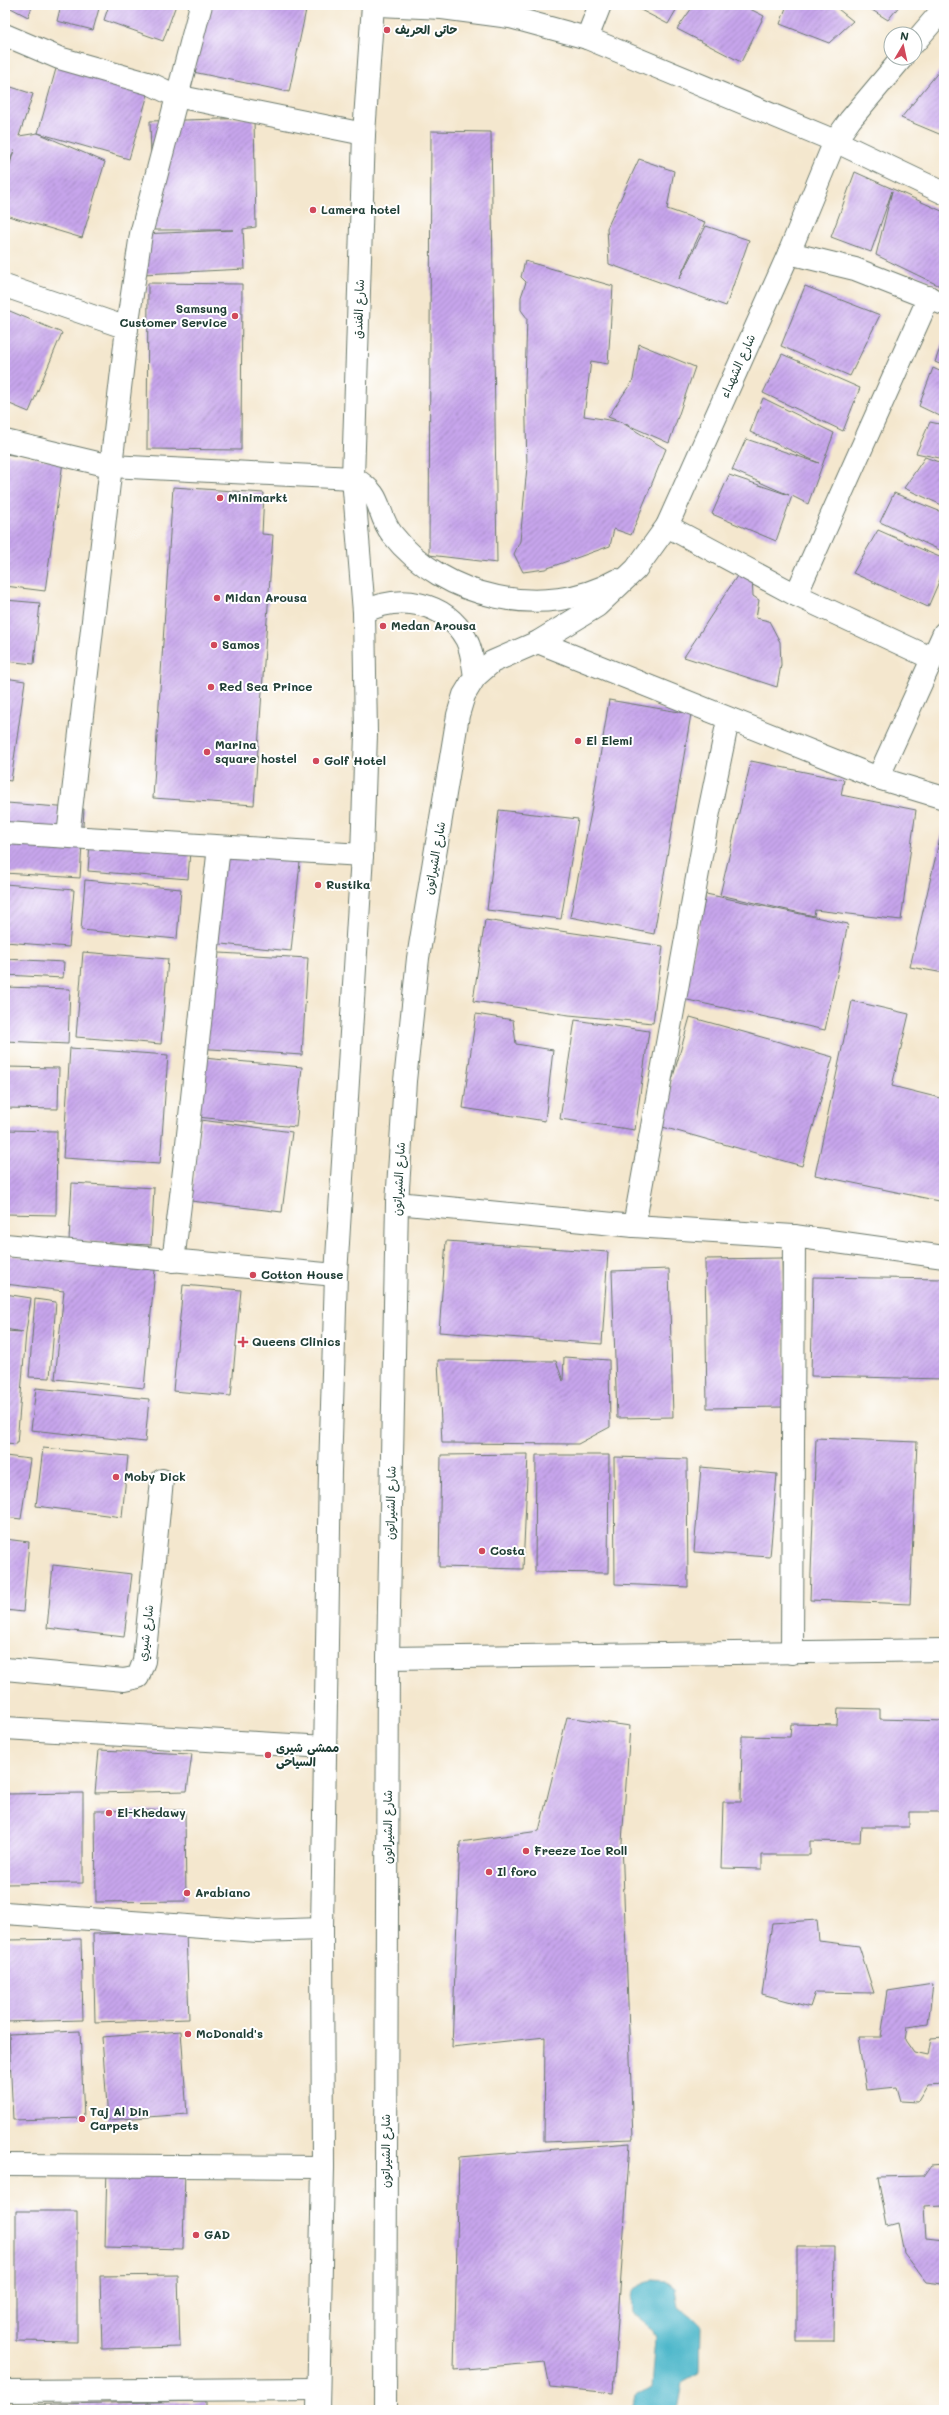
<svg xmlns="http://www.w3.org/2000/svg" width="949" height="2415" viewBox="0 0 949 2415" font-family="Mali,'Playpen Sans Arabic',sans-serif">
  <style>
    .water { fill: #4db7ca; stroke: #367a7f }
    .building { fill: url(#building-hatch) }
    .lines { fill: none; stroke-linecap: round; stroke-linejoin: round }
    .pedestrian-casing { stroke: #6a786a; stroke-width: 24 }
    .minor-casing { stroke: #6a786a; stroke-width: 24 }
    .tertiary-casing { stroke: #6a786a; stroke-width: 24 }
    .pedestrian { stroke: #fff; stroke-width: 22 }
    .minor { stroke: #fff; stroke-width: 22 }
    .tertiary { stroke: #fff; stroke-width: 22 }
    .poi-dot { fill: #d1495b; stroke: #fff; stroke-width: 1.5 }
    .labels { text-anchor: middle; stroke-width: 4; stroke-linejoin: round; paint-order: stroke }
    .poi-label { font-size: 12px; font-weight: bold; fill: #1f3d34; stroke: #fff; text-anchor: start }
    .street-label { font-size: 12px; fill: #1f3d34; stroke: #fff }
  </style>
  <defs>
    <pattern id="building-hatch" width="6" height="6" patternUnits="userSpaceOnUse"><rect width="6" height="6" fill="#c7a5ec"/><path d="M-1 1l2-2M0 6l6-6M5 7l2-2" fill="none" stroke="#a188c0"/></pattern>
  </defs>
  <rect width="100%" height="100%" fill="#fff"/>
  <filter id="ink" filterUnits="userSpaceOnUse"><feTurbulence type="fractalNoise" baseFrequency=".025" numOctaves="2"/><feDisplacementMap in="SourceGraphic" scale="8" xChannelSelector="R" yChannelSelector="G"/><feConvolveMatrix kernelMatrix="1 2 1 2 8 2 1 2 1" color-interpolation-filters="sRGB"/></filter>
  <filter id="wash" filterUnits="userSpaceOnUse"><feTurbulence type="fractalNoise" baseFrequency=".012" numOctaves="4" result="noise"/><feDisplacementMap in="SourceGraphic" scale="16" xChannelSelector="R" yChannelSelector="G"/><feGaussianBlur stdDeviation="0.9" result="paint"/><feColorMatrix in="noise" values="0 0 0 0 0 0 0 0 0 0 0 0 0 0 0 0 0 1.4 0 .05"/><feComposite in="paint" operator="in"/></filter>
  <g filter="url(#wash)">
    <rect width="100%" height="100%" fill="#f4e7ce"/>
    <path class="water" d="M653 2280 666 2281 675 2288 678 2307 701 2325 700 2373 682 2383 677 2410H633L636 2395 652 2387 656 2338 653 2330 632 2313C630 2293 633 2284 653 2280Z"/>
    <g id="blocks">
      <g class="building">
        <path d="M5 5H33L28 17Z"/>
        <path d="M61 5H100L93 30 57 21Z"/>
        <path d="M109 5H176L163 41 104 20Z"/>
        <path d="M208 5H307L289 92 193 72Z"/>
        <path d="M631 5H679L668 24Z"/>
        <path d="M694 5H742L764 16 741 62 677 29Z"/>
        <path d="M787 5H833L853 21 829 43 780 24Z"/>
        <path d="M864 5H900L888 20Z"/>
        <path d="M59 58 151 84 129 159 38 133Z"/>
        <path d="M944 65V136L901 118Z"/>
        <path d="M5 85 33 94 19 136 38 133 105 162 82 238 5 215V181L14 150 5 176Z"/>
        <path d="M254 118 256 227 243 229 245 269 143 274 141 234 233 230H153L150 121Z"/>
        <path d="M431 131 491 132 497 563 429 555Z"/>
        <path d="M639 159 674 171 667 209 705 222 679 279 706 226 749 240 726 306 609 264 607 228Z"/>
        <path d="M855 172 944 212V283L942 287 876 255 892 191 871 252 831 237Z"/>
        <path d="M525 261 613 286 608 364 591 361 584 416 621 422 608 417 633 380 639 344 695 367 669 443 621 422 666 449 631 535 614 529 610 546 545 569 523 572 514 554 520 541 527 467 525 381 527 318 521 310V297L526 282 521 277Z"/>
        <path d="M148 283 242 284 241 450 147 449Z"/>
        <path d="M805 286 880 315 850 376 781 346Z"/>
        <path d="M5 309 62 333 29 412 5 402Z"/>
        <path d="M944 337V366L935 362Z"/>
        <path d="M782 354 860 388 843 431 763 393Z"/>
        <path d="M933 368 944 373V418L919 406Z"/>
        <path d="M763 398 834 433 808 504 792 496 776 541 712 514 729 475 789 495 732 470 746 439 819 463 750 432Z"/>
        <path d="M930 422 944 425V459L916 453Z"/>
        <path d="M5 454 63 462 45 591 5 586Z"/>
        <path d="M925 457 944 464V506L904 488Z"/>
        <path d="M173 487 264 493 262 534 273 535 254 805 153 798Z"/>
        <path d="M894 493 944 513V552L880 522Z"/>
        <path d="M878 530 944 559V570L928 607 853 573Z"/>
        <path d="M739 573 752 578 753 596 759 600 756 618 769 621 780 642 781 665 777 687 684 657Z"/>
        <path d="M5 600 40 603 34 664 5 661Z"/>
        <path d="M5 678 25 681 11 781 5 780Z"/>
        <path d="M609 700 691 714 654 934 570 917 591 813Z"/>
        <path d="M751 761 844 780 841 795 916 810 901 920 815 910 814 916 720 895Z"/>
        <path d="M7 803 84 809 80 878 5 873Z"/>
        <path d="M499 810 578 819 561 919 487 910Z"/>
        <path d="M943 825H944V973L910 967Z"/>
        <path d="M91 828 191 836 188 879 88 871Z"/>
        <path d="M211 844 301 852 291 951 201 942Z"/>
        <path d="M85 880 181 889 177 939 81 930Z"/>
        <path d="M5 884 74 890 69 947 5 942Z"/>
        <path d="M706 894 848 924 825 1030 683 999Z"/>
        <path d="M485 920 663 946 653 1023 569 1015 473 1001Z"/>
        <path d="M83 952 168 959 161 1044 76 1037Z"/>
        <path d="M202 952 308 958 302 1055 196 1048Z"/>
        <path d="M5 959 64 962 63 978 5 975Z"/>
        <path d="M5 987 70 989 68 1044 5 1041Z"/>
        <path d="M852 1001 909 1014 892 1086 944 1099V1202L815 1175Z"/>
        <path d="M476 1014 513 1020 516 1044 553 1050 545 1121 463 1108Z"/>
        <path d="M690 1017 833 1057 802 1166 659 1126Z"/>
        <path d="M575 1020 649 1031 635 1130 560 1119Z"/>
        <path d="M70 1048 168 1055 160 1164 63 1158Z"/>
        <path d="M203 1058 302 1067 296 1127 197 1117Z"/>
        <path d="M5 1067 59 1068 58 1109 5 1108Z"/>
        <path d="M201 1120 292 1132 282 1212 191 1201Z"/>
        <path d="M5 1130 57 1131 56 1215 5 1214Z"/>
        <path d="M72 1183 154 1188 151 1245 69 1241Z"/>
        <path d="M446 1241 608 1252 602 1344 439 1332Z"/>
        <path d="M5 1255 155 1270 144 1388 55 1379 64 1291 5 1284Z"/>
        <path d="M782 1258 785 1407 707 1408 705 1259Z"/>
        <path d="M669 1269 673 1417 617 1418 612 1271Z"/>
        <path d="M813 1277 944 1279V1379L811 1376Z"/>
        <path d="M183 1285 241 1290 231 1396 173 1391Z"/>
        <path d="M5 1294 31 1298 26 1332 17 1444 5 1443V1331L23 1332 5 1329Z"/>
        <path d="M35 1299 56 1302 50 1378 29 1377Z"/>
        <path d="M564 1357 609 1360 610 1427 578 1444 442 1443 438 1360 556 1361 563 1381Z"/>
        <path d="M36 1388 149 1399 145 1442 31 1430Z"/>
        <path d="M816 1438 917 1442 910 1604 810 1600Z"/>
        <path d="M43 1448 128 1456 122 1517 36 1506Z"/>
        <path d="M528 1454 523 1569 439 1567 441 1455Z"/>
        <path d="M536 1455H609L608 1573 535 1572Z"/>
        <path d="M5 1456 30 1459 21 1519 5 1517Z"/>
        <path d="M614 1457 687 1459 688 1587 615 1584Z"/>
        <path d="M701 1467 777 1474 770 1557 694 1552Z"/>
        <path d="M5 1539 29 1542 23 1612 5 1610Z"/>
        <path d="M53 1565 132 1574 124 1637 47 1628Z"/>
        <path d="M838 1708 880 1709V1719L944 1721V1812H909V1827H861L860 1842 810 1841V1855H762V1869L721 1868 723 1802H741L742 1736 790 1737 791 1724 837 1725Z"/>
        <path d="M567 1717 630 1726 622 1842 633 2139 544 2142 545 2037 452 2047 460 1842 539 1831Z"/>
        <path d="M99 1750 192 1754 187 1791 95 1793Z"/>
        <path d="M83 1793V1883L5 1884V1794Z"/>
        <path d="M185 1810 186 1901 96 1902 95 1811Z"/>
        <path d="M817 1920 819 1941 859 1946 874 1993 815 1992 810 2007 762 1994 772 1923Z"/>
        <path d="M186 1932 189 2019 95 2022 93 1934Z"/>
        <path d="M81 1939 83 2020 5 2022V1940Z"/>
        <path d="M933 1984 928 2024 907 2027 905 2040 914 2053 928 2056 931 2038 944 2037V2084L927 2085 917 2102 901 2101 897 2087 866 2090 858 2037H881L888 1991Z"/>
        <path d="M80 2031 84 2118 13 2120 9 2034Z"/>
        <path d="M181 2031 187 2114 108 2120 102 2037Z"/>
        <path d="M630 2143 613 2393 550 2387 545 2362 454 2370 459 2157Z"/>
        <path d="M944 2164V2208L942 2206 924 2207 926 2238 944 2240 943 2284 926 2282 904 2253 898 2223 887 2226 878 2177 923 2176 931 2165Z"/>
        <path d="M107 2167 185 2169 183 2249 105 2247Z"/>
        <path d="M16 2211H77V2342L16 2341Z"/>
        <path d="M797 2247H834L833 2341H797Z"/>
        <path d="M178 2275 180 2347 102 2349 100 2276Z"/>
        <path d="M206 2401V2410H9V2405Z"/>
      </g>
    </g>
  </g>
  <g filter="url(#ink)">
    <use href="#blocks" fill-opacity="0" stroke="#6a786a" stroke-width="1"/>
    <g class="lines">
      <defs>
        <g id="pedestrian">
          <path d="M5 1669 124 1680 138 1677 144 1661 162 1480"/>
          <path d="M5 1728 326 1747"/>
        </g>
        <g id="minor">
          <path d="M379 5 442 8 510 17 587 38 835 141 944 193"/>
          <path d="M5 35 59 58 151 84 176 96 364 134"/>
          <path d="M587 38 600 5"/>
          <path d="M789 253 855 269 944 304"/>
          <path d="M5 286 127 328"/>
          <path d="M5 441 110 466 353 478"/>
          <path d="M667 526 796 595 933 659"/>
          <path d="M796 595 929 297"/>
          <path d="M538 642 878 778 944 798"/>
          <path d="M878 778 944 633"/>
          <path d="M5 833 362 855"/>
          <path d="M68 836 127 328 141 234 201 5"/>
          <path d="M397 1203 634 1226 794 1236 944 1257"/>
          <path d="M634 1226 708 817 728 720"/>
          <path d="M5 1245 336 1275"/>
          <path d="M173 1261C191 1123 203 985 219 847"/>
          <path d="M792 1653 794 1236"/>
          <path d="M388 1658 944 1650"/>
          <path d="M5 1913 258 1931 322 1929"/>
          <path d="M5 2165 323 2167"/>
          <path d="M5 2391 318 2389"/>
        </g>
        <g id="tertiary">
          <path d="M915 42 944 8"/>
          <path d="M353 478C385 495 375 512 392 534 443 599 545 621 617 580"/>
          <path d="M364 612C399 594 445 601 466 639 472 650 473 664 475 677"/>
          <path d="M318 2410 323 2167 322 1929 330 1471 336 1275 362 855 366 734 364 612 353 478 364 134 373 5"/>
          <path d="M385 2410 388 1658 397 1203 405 1081 418 958 458 715 464 695 475 677 492 662 538 642 597 606 636 569 667 526 789 253 835 141 850 120 902 58"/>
        </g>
      </defs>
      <use href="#pedestrian" class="pedestrian-casing"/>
      <use href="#minor" class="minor-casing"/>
      <use href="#tertiary" class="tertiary-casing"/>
      <use href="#pedestrian" class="pedestrian"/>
      <use href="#minor" class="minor"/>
      <use href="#tertiary" class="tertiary"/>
    </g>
  </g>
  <g class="poi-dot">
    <circle cx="387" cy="30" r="4"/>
    <circle cx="313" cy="210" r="4"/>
    <circle cx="235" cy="316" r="4"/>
    <circle cx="220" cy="498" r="4"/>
    <circle cx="217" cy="598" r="4"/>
    <circle cx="383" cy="626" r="4"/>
    <circle cx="214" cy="645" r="4"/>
    <circle cx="211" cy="687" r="4"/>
    <circle cx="578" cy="741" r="4"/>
    <circle cx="207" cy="752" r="4"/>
    <circle cx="316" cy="761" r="4"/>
    <circle cx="318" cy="885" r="4"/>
    <circle cx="253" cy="1275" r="4"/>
    <path d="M241 1336h4v4h4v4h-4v4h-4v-4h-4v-4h4z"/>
    <circle cx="116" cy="1477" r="4"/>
    <circle cx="482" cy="1551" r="4"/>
    <circle cx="268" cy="1755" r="4"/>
    <circle cx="109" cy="1813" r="4"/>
    <circle cx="526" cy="1851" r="4"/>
    <circle cx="489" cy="1872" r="4"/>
    <circle cx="187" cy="1893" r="4"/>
    <circle cx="188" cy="2034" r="4"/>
    <circle cx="82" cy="2119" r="4"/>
    <circle cx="196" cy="2235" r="4"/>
  </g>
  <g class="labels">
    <g class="poi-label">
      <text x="395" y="34">حاتى الحريف</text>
      <text x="321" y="214">Lamera hotel</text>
      <text x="227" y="313" text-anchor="end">Samsung<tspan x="227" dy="14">Customer Service</tspan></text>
      <text x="228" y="502">Minimarkt</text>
      <text x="225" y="602">Midan Arousa</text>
      <text x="391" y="630">Medan Arousa</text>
      <text x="222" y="649">Samos</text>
      <text x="219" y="691">Red Sea Prince</text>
      <text x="586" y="745">El Elemi</text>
      <text x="215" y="749">Marina<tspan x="215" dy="14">square hostel</tspan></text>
      <text x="324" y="765">Golf Hotel</text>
      <text x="326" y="889">Rustika</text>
      <text x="261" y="1279">Cotton House</text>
      <text x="252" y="1346">Queens Clinics</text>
      <text x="124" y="1481">Moby Dick</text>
      <text x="490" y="1555">Costa</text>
      <text x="276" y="1752">ممشى شيرى<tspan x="276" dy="14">السياحى</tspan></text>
      <text x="117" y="1817">El-Khedawy</text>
      <text x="534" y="1855">Freeze Ice Roll</text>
      <text x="497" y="1876">Il foro</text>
      <text x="195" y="1897">Arabiano</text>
      <text x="196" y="2038">McDonald's</text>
      <text x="90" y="2116">Taj Al Din<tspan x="90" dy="14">Carpets</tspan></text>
      <text x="204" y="2239">GAD</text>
    </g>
    <g class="street-label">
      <text transform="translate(359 309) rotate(-88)" y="4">شارع الفندق</text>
      <text transform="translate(738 366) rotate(-66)" y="4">شارع الشهداء</text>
      <text transform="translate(435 858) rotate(-80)" y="4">شارع الشيراتون</text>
      <text transform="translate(399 1179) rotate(-87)" y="4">شارع الشيراتون</text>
      <text transform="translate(391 1503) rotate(-89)" y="4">شارع الشيراتون</text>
      <text transform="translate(146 1633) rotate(-83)" y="4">شارع شيري</text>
      <text transform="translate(388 1827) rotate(-90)" y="4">شارع الشيراتون</text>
      <text transform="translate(386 2151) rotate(-90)" y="4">شارع الشيراتون</text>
    </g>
  </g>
  <rect width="949" height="2415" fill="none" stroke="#fff" stroke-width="20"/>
  <g transform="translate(903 46) rotate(9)"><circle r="19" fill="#ffffff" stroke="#a5b1ae"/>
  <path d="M0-3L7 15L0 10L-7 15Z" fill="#d1495b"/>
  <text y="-6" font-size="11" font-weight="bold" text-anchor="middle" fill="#1f3d34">N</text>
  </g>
</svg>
